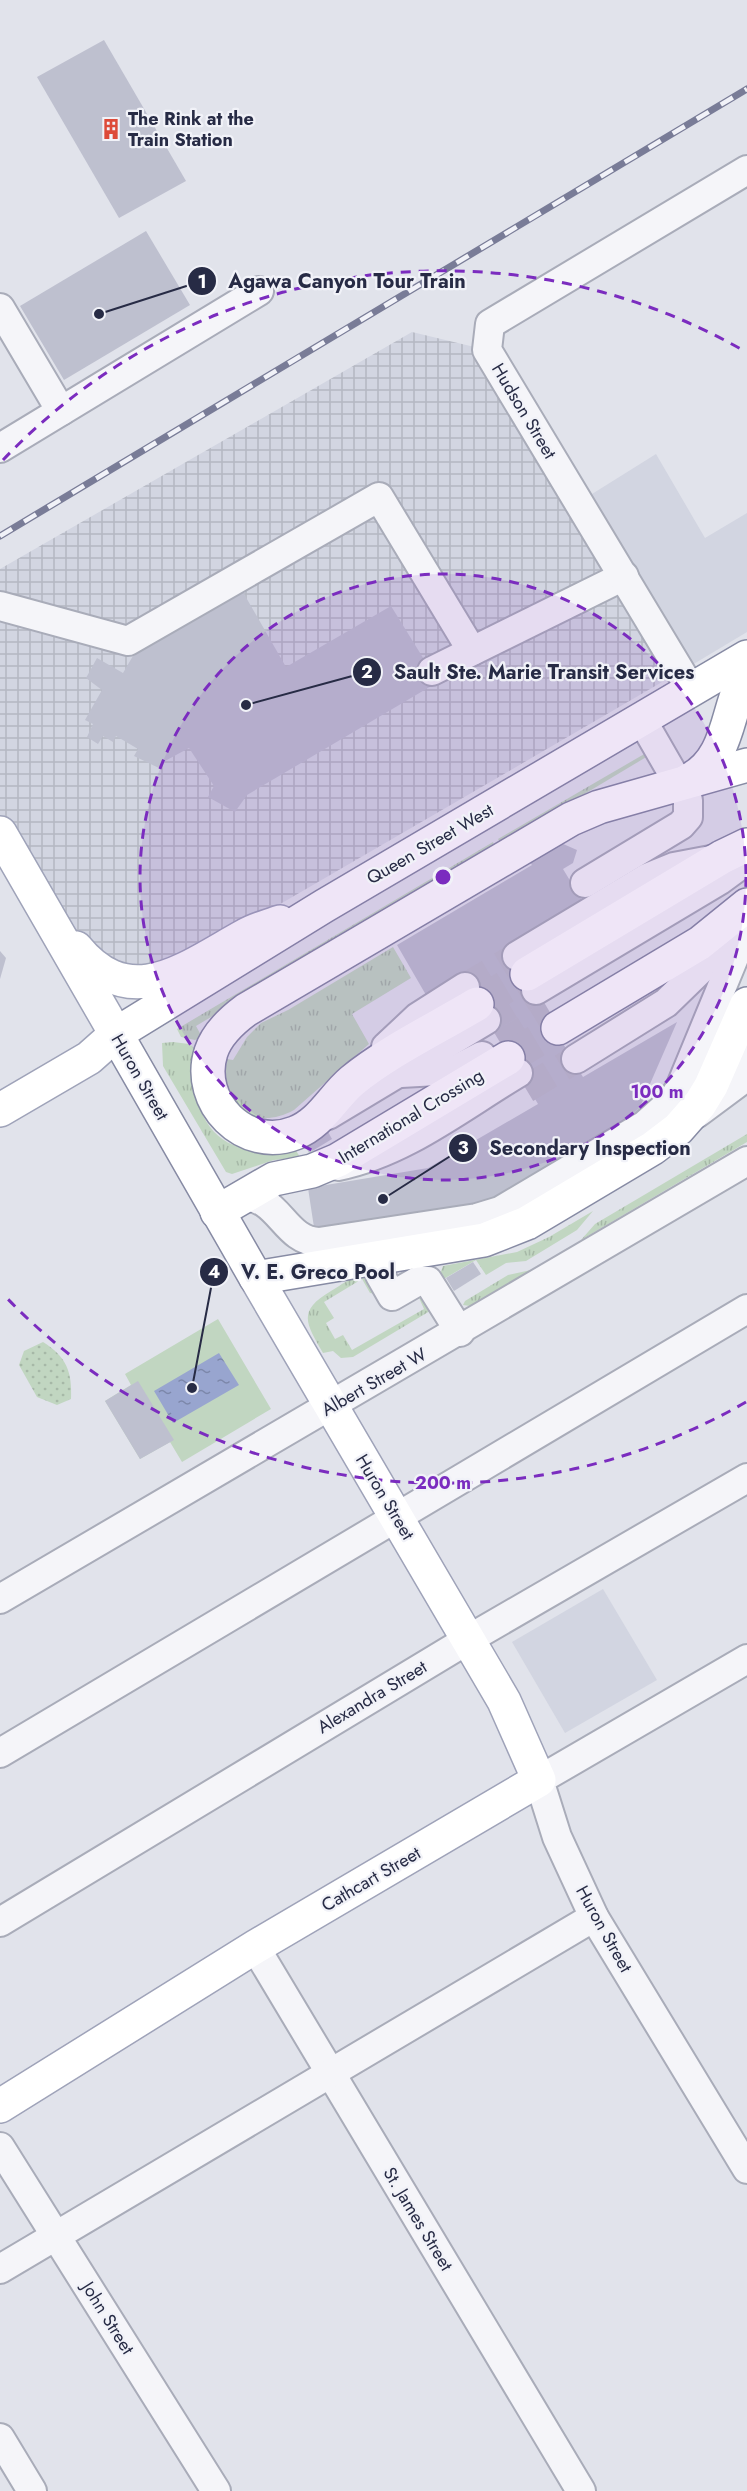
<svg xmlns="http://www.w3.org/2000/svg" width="747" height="2491" viewBox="0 0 747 2491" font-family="Jost,sans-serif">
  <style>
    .built { fill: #d2d5e1 }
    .industrial { fill: url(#industrial-grid) }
    .grass { fill: url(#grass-tufts) }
    .park { fill: url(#park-dots) }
    .pitch { fill: #c1d6c1 }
    .water { fill: url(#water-ripples) }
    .building { fill: #bec0cf }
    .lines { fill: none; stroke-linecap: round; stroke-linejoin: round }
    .minor-tunnel { stroke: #bcbeca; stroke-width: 28; stroke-dasharray: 28 14; stroke-linecap: butt }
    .highway-tunnel { stroke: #bcbeca; stroke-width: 33; stroke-dasharray: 33 16; stroke-linecap: butt }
    .minor-casing { stroke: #a9acb9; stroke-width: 32 }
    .major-casing { stroke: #9fa3b9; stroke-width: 36 }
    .highway-casing { stroke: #878ba4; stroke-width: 36 }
    .minor { stroke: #f5f5f9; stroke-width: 28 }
    .major { stroke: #fff; stroke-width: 33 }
    .highway { stroke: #fff; stroke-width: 33 }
    .rail-casing { stroke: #797c97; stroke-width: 7 }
    .rail { stroke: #f1f2f8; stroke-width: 4.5; stroke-dasharray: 14; stroke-linecap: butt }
    .ring { fill: none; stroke: #7b2cbf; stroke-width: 3; stroke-dasharray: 10 8 }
    .labels { text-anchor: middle; stroke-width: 4.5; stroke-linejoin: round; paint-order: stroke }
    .poi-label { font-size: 18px; font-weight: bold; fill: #272b45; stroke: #f1f2f8; text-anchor: start }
    .street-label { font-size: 18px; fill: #272b45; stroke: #f1f2f8 }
    .centre { fill: #7b2cbf; stroke: #f1f2f8; stroke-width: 3 }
    .ring-label { font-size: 18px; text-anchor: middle; font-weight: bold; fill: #7b2cbf; stroke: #f1f2f8; stroke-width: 4.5; stroke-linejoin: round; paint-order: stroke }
    .leader { fill: none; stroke: #272b45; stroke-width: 2 }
    .callout-dot { fill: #272b45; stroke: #f1f2f8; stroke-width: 2 }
    .mark-label { font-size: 18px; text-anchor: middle; font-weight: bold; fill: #fff }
    .callout-label { font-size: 20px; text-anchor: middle; font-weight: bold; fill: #272b45; stroke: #f1f2f8; stroke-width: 4.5; stroke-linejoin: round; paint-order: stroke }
  </style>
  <defs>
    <pattern id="industrial-grid" width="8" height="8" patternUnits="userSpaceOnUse" patternTransform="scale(1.5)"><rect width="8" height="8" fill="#d2d5e1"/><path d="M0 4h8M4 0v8" fill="none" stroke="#b4b7c2"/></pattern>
    <pattern id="grass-tufts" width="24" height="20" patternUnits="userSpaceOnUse" patternTransform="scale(1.5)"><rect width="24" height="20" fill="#c1d6c1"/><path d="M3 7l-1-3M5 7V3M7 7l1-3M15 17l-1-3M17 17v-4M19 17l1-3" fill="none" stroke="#a6b8a7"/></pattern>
    <pattern id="park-dots" width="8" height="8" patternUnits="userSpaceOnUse" patternTransform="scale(1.5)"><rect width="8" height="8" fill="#c1d6c1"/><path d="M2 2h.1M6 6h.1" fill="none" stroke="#a6b8a7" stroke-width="1.8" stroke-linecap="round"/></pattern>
    <pattern id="water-ripples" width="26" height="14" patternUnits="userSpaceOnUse" patternTransform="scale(1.5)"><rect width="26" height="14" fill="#98a5cf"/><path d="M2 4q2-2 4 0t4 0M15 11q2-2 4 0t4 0" fill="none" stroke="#7c87aa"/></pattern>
  </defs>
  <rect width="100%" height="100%" fill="#e1e3eb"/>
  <g class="built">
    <path d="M656 454 705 538 747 513V632L692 665 592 494Z"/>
    <path d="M603 1589 657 1680 565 1733 512 1642Z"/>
  </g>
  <path class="industrial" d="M412 332 487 350 681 671 234 931 146 973 107 964 83 935 45 910 0 833V569Z"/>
  <g class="grass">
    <path d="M646 753 648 756 501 844 498 839Z"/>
    <path d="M493 842 495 847 196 1026 202 1037 195 1040 181 1037 177 1029Z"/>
    <path d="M393 947 411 978 352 1014 369 1044 294 1110C253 1133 217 1104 227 1059L233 1060 247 1037 261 1023 288 1010Z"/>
    <path d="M173 1042 189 1044 197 1050C187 1086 201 1143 246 1148 261 1149 278 1146 293 1146L300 1157 274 1160 232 1174 226 1172 163 1066 162 1043Z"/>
    <path d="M747 1134V1142L581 1240 595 1224Z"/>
    <path d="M593 1211 577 1230 526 1261 506 1263 486 1275 476 1260 442 1280 440 1274 443 1266 517 1252 549 1237Z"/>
    <path d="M531 1270 470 1306 463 1305 465 1301 508 1275Z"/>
    <path d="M361 1275 369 1277 376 1294 370 1293 362 1279 324 1302 334 1318 326 1323 335 1339 343 1335 352 1350 424 1309 416 1291 435 1308 353 1357 341 1358 333 1351 323 1353C306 1323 297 1311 331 1291 341 1285 350 1278 361 1275Z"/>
  </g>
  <path class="park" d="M43 1342C67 1357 72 1372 71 1399L57 1405 37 1397 19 1365 24 1351Z"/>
  <path class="pitch" d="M218 1319 271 1409 182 1462 170 1442 140 1459 105 1401 131 1385 125 1374Z"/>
  <path class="water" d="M219 1353 239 1385 173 1423 154 1391Z"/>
  <g class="building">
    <path d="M104 40 186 181 119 218 37 77Z"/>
    <path d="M146 231 190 305 64 380 20 306Z"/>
    <path d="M240 587 286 667 391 606 438 682 247 795 235 812 208 797 214 786 189 748 165 761 161 769 134 756 138 749 116 736 113 742 103 736 98 744 87 737 93 724 85 720 102 690 86 678 97 658 123 673 137 649Z"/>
    <path d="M561 843 577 850 573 863 563 869 583 902 506 948 583 1077 677 1022 640 1107 643 1113 484 1207 315 1234 308 1188 428 1168 538 1104 461 974 426 995 397 945 532 865 529 861Z"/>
    <path d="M0 951 6 958 0 979Z"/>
    <path d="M327 1130 332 1139 309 1153 304 1144Z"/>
    <path d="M473 1262 481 1274 454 1291 446 1278Z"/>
    <path d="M138 1381 174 1440 140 1459 105 1401Z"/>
  </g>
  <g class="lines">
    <g class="minor-tunnel">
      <path d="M465 987 517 956"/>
      <path d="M486 1020 536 990"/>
      <path d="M501 1044 551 1014"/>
      <path d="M526 1089 576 1059"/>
    </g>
    <g class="highway-tunnel">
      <path d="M477 1004 527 974"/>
      <path d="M508 1058 558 1028"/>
    </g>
    <defs>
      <g id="minor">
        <path d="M0 308 61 411"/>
        <path d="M0 448 259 291"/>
        <path d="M0 606 128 641 379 497 472 651"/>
        <path d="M432 671 624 576"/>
        <path d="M692 691 487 350 490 324 747 170"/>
        <path d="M585 883 681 825 688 817V800L642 720"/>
        <path d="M517 956 647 878 674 867 711 860"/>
        <path d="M536 990 720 880 747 860"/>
        <path d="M386 1047 418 1017 465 987"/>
        <path d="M576 1059 666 1003 736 935"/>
        <path d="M401 1073 455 1070 482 1056"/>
        <path d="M724 1092 733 1078 747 1046"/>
        <path d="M696 1114 747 1076"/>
        <path d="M328 1115 486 1020"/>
        <path d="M338 1166C404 1153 461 1107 518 1073"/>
        <path d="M240 1197C279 1193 283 1241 319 1242L477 1218 500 1211 645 1125 672 1101 680 1088 747 926"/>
        <path d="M377 1257 380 1275 392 1296 418 1281H428L460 1332"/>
        <path d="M0 1599 747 1161"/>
        <path d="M747 1659 539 1780 557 1837 594 1917 747 2169"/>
        <path d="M0 1753 747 1309"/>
        <path d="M0 1922 469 1639 747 1478"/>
        <path d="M255 1947 581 2491"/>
        <path d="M0 2147 216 2491"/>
        <path d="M0 2269 594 1917"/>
        <path d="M0 2438 32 2491"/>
      </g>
      <g id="major">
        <path d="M0 833 116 1034 89 1058 0 1110"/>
        <path d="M76 948C131 1015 187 967 246 935 256 929 269 926 280 922"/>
        <path d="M0 2106 255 1947 539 1780 504 1701 256 1278"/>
      </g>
      <g id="highway">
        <path d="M747 657 324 906 116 1034 256 1278 484 1240 527 1223 653 1148 678 1129 700 1104 711 1086 747 1004"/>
        <path d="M689 780C731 759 726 707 747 671"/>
        <path d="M527 974 722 857 747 845"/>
        <path d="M477 1004C437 1028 387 1052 352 1081 332 1098 321 1123 295 1133 245 1153 195 1102 211 1052 217 1034 231 1021 246 1010L571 819 599 807 747 765"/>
        <path d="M558 1028 700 943 747 905"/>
        <path d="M217 1212 274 1179 312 1171 338 1160 508 1058"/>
      </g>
    </defs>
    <use href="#minor" class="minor-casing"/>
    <use href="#major" class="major-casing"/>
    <use href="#highway" class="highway-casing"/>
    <use href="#minor" class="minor"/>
    <use href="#major" class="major"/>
    <use href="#highway" class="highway"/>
    <defs>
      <path id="rail" d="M0 536 747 89"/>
    </defs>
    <use href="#rail" class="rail-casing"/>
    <use href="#rail" class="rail"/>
  </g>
  <circle cx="443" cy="877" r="303" fill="#7b2cbf" fill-opacity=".12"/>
  <g class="ring">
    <circle cx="443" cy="877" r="303"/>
    <path d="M746 1402A606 606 0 0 1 3 1294M3 460A606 606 0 0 1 746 352"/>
  </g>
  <defs>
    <symbol id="building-bare" viewBox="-9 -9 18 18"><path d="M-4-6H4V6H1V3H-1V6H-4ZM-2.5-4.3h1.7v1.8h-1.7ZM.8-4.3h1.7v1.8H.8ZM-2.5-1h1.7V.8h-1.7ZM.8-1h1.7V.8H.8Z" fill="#dd4a39" stroke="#f1f2f8" stroke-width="2.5" paint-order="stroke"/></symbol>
  </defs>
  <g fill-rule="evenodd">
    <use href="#building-bare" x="96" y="114" width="30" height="30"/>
  </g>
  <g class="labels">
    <g class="poi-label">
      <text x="128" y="125">The Rink at the<tspan x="128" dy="21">Train Station</tspan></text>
    </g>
    <g class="street-label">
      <text transform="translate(524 411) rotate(59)" y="6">Hudson Street</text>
      <text transform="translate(430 844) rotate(-30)" y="6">Queen Street West</text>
      <text transform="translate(140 1077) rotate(60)" y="6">Huron Street</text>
      <text transform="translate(411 1116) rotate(-31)" y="6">International Crossing</text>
      <text transform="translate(374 1382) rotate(-30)" y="6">Albert Street W</text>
      <text transform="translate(385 1497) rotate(59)" y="6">Huron Street</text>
      <text transform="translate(372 1697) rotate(-31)" y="6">Alexandra Street</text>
      <text transform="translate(371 1879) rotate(-30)" y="6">Cathcart Street</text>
      <text transform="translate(604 1929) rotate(61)" y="6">Huron Street</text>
      <text transform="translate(418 2219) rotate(59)" y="6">St. James Street</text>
      <text transform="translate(108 2318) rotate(58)" y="6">John Street</text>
    </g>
  </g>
  <circle cx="443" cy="877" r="9" class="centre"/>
  <g class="ring-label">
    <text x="657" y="1098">100 m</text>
    <text x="443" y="1489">200 m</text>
  </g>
  <path class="leader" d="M99 314L202 281M246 705L367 672M383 1199L463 1148M192 1388L214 1272"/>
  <g class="callout-dot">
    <circle cx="99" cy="314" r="6"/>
    <circle cx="246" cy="705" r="6"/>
    <circle cx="383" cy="1199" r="6"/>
    <circle cx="192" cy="1388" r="6"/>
    <circle cx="202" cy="281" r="15"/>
    <circle cx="367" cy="672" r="15"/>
    <circle cx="463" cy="1148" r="15"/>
    <circle cx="214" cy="1272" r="15"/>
  </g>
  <g class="mark-label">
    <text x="202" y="288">1</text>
    <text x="367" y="678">2</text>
    <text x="463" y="1154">3</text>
    <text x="214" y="1278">4</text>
  </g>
  <g class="callout-label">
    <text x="347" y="288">Agawa Canyon Tour Train</text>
    <text x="544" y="679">Sault Ste. Marie Transit Services</text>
    <text x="590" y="1155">Secondary Inspection</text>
    <text x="318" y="1279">V. E. Greco Pool</text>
  </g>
</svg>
